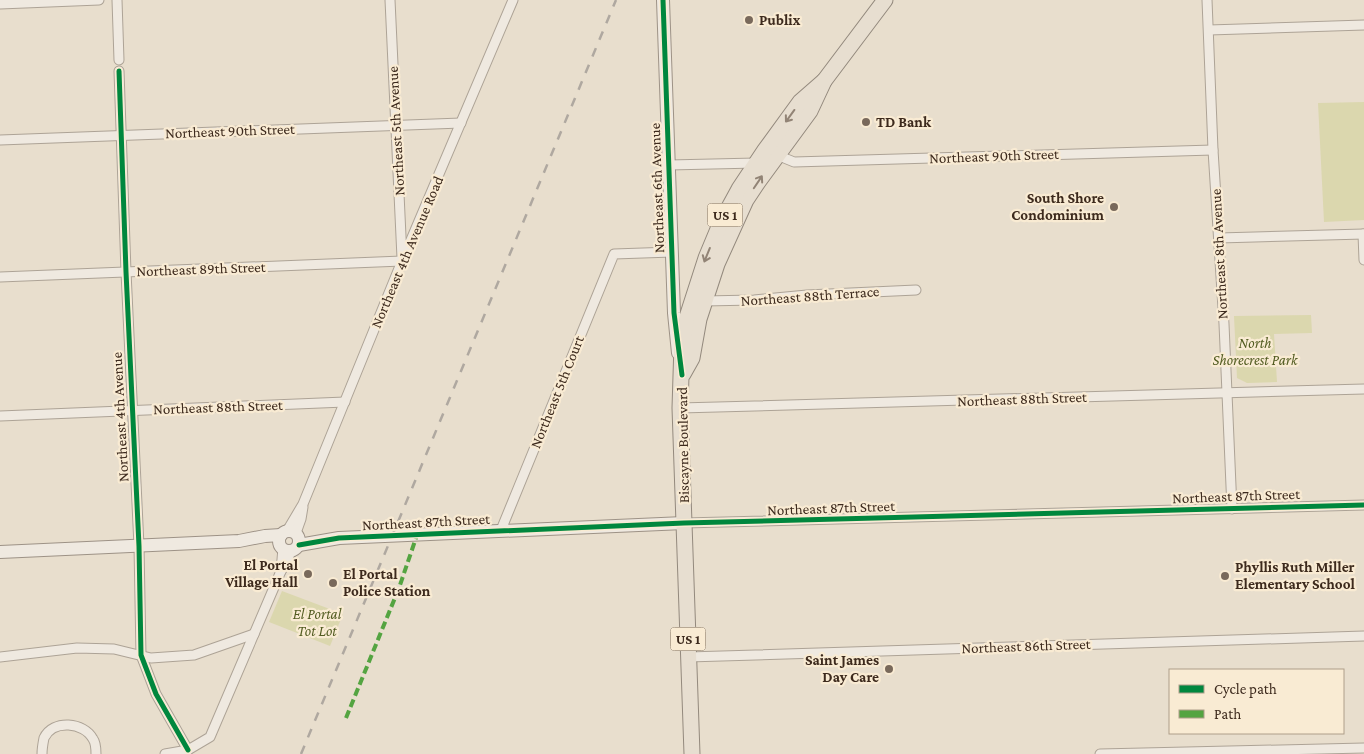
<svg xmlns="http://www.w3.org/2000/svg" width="1364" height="754" viewBox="0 0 1364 754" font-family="'Crimson Pro',serif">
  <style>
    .green { fill: #dbd7ae }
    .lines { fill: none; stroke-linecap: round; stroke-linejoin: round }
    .street-casing { stroke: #ada396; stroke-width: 11 }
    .secondary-casing { stroke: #9d9286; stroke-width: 14 }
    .primary-casing { stroke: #93897d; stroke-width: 17 }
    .street { stroke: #efe9e0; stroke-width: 9 }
    .secondary { stroke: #efe9e0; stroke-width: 12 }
    .primary { stroke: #e7ded0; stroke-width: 15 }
    .rail { stroke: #afa8a0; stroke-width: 2.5; stroke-dasharray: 9 9; stroke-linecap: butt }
    .quiet { stroke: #54a441; stroke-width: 4; stroke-dasharray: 8 4; stroke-linecap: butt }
    .cycleway-casing { stroke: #f9ebd3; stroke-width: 8 }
    .cycleway { stroke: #00873e; stroke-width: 5 }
    .oneway { stroke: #928476 }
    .poi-dot { fill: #79695b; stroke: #f9ebd3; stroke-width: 2 }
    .labels { text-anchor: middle; stroke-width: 4.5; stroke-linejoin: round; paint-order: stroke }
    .shield { fill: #f9ebd3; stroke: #756454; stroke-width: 1 }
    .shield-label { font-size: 14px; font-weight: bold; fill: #3d2a1d }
    .poi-label { font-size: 15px; font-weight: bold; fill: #3d2a1d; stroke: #f9ebd3; text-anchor: start }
    .street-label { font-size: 15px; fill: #3d2a1d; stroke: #f9ebd3 }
    .park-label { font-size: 15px; font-style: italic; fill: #525c21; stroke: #f9ebd3 }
  </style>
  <rect width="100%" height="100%" fill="#e8decd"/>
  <g class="green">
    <path d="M1364 102V220L1324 222 1318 103Z"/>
    <path d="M1311 315 1312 333 1274 334 1277 382 1247 383 1237 378 1234 316Z"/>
    <path d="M282 591 343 614 330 646 269 622Z"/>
  </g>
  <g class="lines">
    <defs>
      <g id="street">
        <path d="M117 0 119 60"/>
        <path d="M390 0 402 258"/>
        <path d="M1207 0 1213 150 1224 324 1232 509"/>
        <path d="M0 4 99 0"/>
        <path d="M1209 30 1364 25"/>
        <path d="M119 71 126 272 139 546 141 655 156 694 188 750"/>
        <path d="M0 140 461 123"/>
        <path d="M777 155 794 162 1213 150"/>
        <path d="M669 165 756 163"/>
        <path d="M1363 234 1364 260"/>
        <path d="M1219 238 1364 234"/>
        <path d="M0 277 402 261"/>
        <path d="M704 301 754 300 807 295 916 290"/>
        <path d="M680 408 1364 389"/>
        <path d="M0 416 345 402"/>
        <path d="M684 523 1364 505"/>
        <path d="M501 530 614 254 672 252"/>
        <path d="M287 531 303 504 402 261 513 0"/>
        <path d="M296 533 301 519 303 507"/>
        <path d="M281 571 283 548"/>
        <path d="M0 657 77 648 114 649 151 658 194 655 254 634"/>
        <path d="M688 657 1364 636"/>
        <path d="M42 754C42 749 43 743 44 738 53 719 84 722 93 739 96 743 96 749 96 754"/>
        <path d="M165 754 188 750 210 737 281 571 286 564 291 551"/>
        <path d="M1100 754 1364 748"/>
      </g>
      <g id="secondary">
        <path d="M663 0 674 313 678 353"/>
        <circle cx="289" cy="541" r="10"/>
        <path d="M299 545 339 538 684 523"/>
        <path d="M0 552 239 541 265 536 281 535"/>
      </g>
      <g id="primary">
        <path d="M683 374 692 358 699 319 717 264 746 200 758 182 810 111 824 81 885 0"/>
        <path d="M692 754 680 408 682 344 687 317 706 258 721 222 739 189 765 150 800 102 824 81"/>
      </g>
    </defs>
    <use href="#street" class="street-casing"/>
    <use href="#secondary" class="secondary-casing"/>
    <use href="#primary" class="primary-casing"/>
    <use href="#street" class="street"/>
    <use href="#secondary" class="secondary"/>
    <use href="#primary" class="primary"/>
    <path class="rail" d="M301 754 616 0"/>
    <path class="quiet" d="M346 718 399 588 417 535"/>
    <defs>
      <g id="cycleway">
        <path d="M663 0 674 313 682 375"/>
        <path d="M119 71 126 272 139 546 141 655 156 694 188 750"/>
        <path d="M299 545 339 538 684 523 1364 505"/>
      </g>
    </defs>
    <use href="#cycleway" class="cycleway-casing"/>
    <use href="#cycleway" class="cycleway"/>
  </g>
  <defs><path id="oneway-shaft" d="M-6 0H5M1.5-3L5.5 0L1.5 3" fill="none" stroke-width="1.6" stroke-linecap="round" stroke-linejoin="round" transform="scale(1.25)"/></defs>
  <g class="oneway">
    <use href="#oneway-shaft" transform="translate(790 116) rotate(126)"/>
    <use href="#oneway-shaft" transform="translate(758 182) rotate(-56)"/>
    <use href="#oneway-shaft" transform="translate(707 255) rotate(112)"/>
  </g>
  <g class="poi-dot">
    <circle cx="749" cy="20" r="5"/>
    <circle cx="866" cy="122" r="5"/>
    <circle cx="1114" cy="207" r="5"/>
    <circle cx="308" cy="574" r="5"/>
    <circle cx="1225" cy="576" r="5"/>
    <circle cx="333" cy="583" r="5"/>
    <circle cx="889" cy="669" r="5"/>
  </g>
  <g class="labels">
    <g class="shield">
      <rect x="707.5" y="203.5" width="35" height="23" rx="4"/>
      <rect x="670.5" y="627.5" width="35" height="23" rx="4"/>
    </g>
    <g class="shield-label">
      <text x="725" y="220">US 1</text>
      <text x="688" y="644">US 1</text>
    </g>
    <g class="poi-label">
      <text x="759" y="25">Publix</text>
      <text x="876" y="127">TD Bank</text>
      <text x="1104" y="203" text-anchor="end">South Shore<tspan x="1104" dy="17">Condominium</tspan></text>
      <text x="298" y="570" text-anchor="end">El Portal<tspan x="298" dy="17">Village Hall</tspan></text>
      <text x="1235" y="572">Phyllis Ruth Miller<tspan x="1235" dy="17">Elementary School</tspan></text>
      <text x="343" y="579">El Portal<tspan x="343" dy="17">Police Station</tspan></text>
      <text x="879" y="665" text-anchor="end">Saint James<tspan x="879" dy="17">Day Care</tspan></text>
    </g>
    <g class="street-label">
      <text transform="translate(230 131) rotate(-2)" y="5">Northeast 90th Street</text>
      <text transform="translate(396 131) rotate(-93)" y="5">Northeast 5th Avenue</text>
      <text transform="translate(994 156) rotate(-2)" y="5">Northeast 90th Street</text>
      <text transform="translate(657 188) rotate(-92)" y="5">Northeast 6th Avenue</text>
      <text transform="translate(407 252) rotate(-67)" y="5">Northeast 4th Avenue Road</text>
      <text transform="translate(1219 254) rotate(-93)" y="5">Northeast 8th Avenue</text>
      <text transform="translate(201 269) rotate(-2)" y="5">Northeast 89th Street</text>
      <text transform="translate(810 296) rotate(-4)" y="5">Northeast 88th Terrace</text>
      <text transform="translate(557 392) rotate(-68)" y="5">Northeast 5th Court</text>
      <text transform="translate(1022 399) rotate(-2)" y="5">Northeast 88th Street</text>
      <text transform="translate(218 407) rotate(-2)" y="5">Northeast 88th Street</text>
      <text transform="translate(120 417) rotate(-93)" y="5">Northeast 4th Avenue</text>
      <text transform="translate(683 445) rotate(-91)" y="5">Biscayne Boulevard</text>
      <text transform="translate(1236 496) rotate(-2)" y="5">Northeast 87th Street</text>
      <text transform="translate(831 508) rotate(-2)" y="5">Northeast 87th Street</text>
      <text transform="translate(426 522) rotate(-3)" y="5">Northeast 87th Street</text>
      <text transform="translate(1026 646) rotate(-2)" y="5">Northeast 86th Street</text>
    </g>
    <g class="park-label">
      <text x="1255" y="348">North<tspan x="1255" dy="17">Shorecrest Park</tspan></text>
      <text x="317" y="619">El Portal<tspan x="317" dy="17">Tot Lot</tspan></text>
    </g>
  </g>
  <rect x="1169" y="669" width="175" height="65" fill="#f9ebd3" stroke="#ae9e8a"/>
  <rect x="1179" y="685" width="25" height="8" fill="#00873e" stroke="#ae9e8a"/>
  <text x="1214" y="694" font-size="15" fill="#3d2a1d">Cycle path</text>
  <rect x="1179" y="710" width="25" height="8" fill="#54a441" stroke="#ae9e8a"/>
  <text x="1214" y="719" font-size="15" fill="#3d2a1d">Path</text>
</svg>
